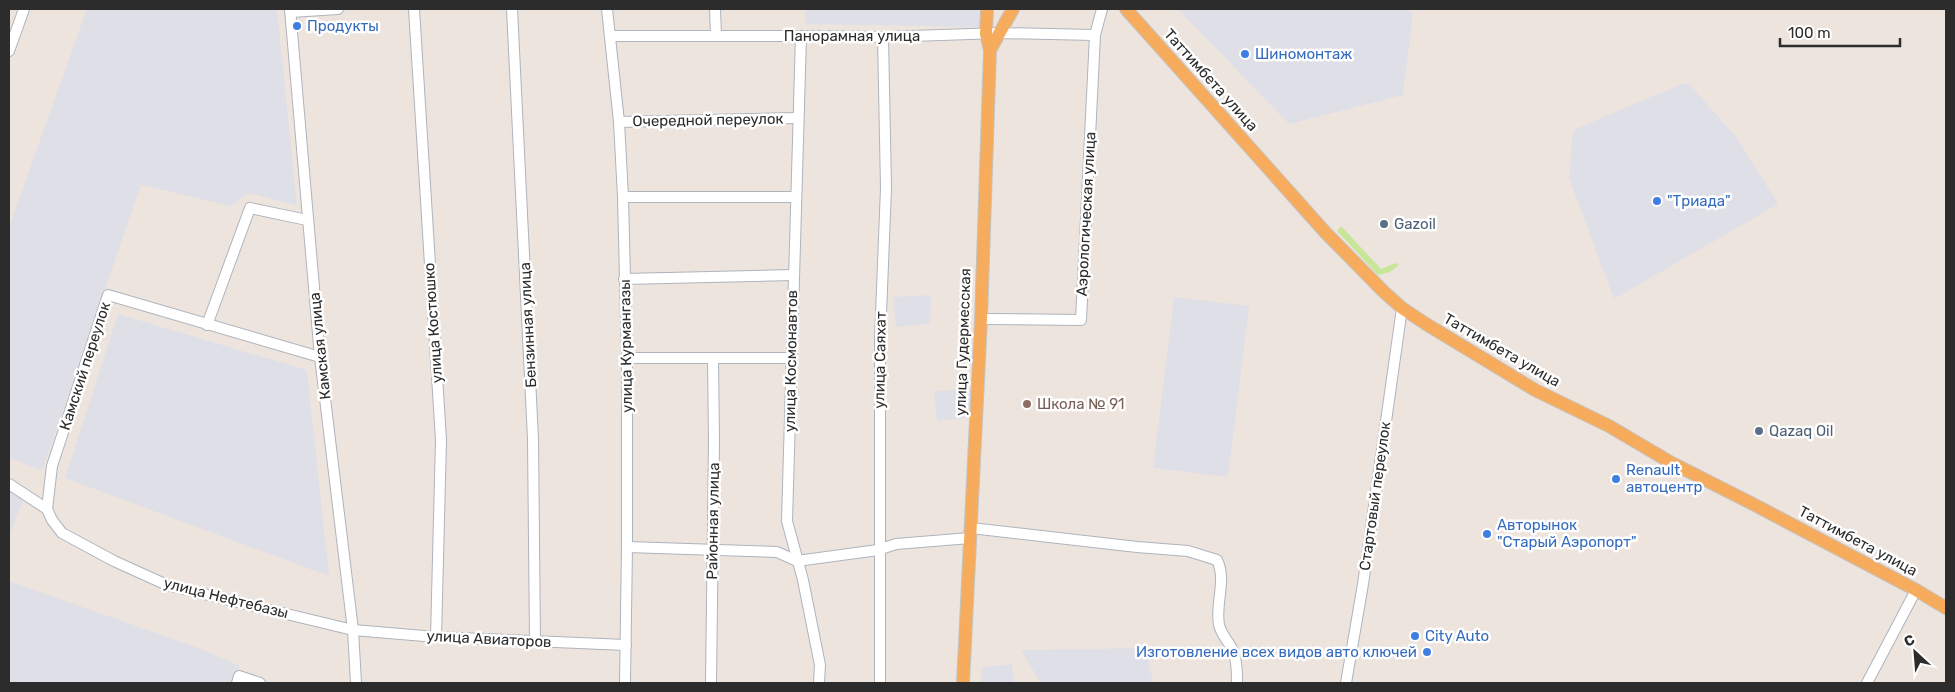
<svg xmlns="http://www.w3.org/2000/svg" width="1955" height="692" viewBox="0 0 1955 692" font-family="Rubik,sans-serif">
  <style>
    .industrial { fill: #dfdfe7 }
    .green { fill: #c7e699 }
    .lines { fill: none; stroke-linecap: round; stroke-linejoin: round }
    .minor-casing { stroke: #aeb4bc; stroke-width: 12 }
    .major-casing { stroke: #c4c4c4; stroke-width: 14 }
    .minor { stroke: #fff; stroke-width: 10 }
    .major { stroke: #f6ac5c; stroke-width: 12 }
    .shop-dot { fill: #3f7fe0; stroke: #fff; stroke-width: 2 }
    .service-dot { fill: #5c6f8a; stroke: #fff; stroke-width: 2 }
    .education-dot { fill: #8d6e63; stroke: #fff; stroke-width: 2 }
    .labels { text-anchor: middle; stroke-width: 5; stroke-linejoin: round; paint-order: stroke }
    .shop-label { font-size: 15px; fill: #366cbe; stroke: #fff; text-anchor: start }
    .street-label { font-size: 15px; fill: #2c2c2c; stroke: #fff }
    .service-label { font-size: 15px; fill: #4e5e75; stroke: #fff; text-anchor: start }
    .education-label { font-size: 15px; fill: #785e54; stroke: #fff; text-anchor: start }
  </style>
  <rect width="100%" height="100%" fill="#eee4de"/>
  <g class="industrial">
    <path d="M87 9H277L297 206 249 193 231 206 141 185 42 471 9 458V227Z"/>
    <path d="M806 9H979L980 27 805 24Z"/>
    <path d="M1178 9H1409L1413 15 1403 95 1289 124Z"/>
    <path d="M1684 83 1689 84 1737 138 1778 204 1614 299 1569 178 1573 130Z"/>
    <path d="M931 295 930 324 896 327 893 297Z"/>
    <path d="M1174 297 1249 306 1228 477 1153 468Z"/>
    <path d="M118 314 307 370 329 576 65 478Z"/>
    <path d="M972 389 971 418 937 421 934 391Z"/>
    <path d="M9 489 25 495 9 537Z"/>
    <path d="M9 581 198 648 240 666 235 683H9Z"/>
    <path d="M1146 648 1153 683H1041L1021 650Z"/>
    <path d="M1012 664 1014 683H981L982 667Z"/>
  </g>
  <path class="green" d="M1341 226 1381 269 1395 263 1399 265 1390 272 1378 275 1337 231Z"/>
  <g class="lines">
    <defs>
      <g id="minor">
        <path d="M290 9 320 357 353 630 356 683"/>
        <path d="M414 9 441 440 436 637"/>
        <path d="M512 9 533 439 535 641"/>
        <path d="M607 9 619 122 623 197 627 358V547L625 683"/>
        <path d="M715 9 716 36"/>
        <path d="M291 12 338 9"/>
        <path d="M610 36H801L883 37 999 33 1095 35"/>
        <path d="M801 36 787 521 803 580 820 665 819 683"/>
        <path d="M9 51 24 9"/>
        <path d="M619 122 798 118"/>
        <path d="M623 197H796"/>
        <path d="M624 279 793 275"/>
        <path d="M981 319 1081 320 1095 35 1102 9"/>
        <path d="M207 325 250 208 307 220"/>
        <path d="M627 358H791"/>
        <path d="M9 484 47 509 52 520 62 533 114 561 167 585 353 630 436 637 626 645"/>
        <path d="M47 509 52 466 108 295 320 357"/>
        <path d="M971 528 1137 547 1188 551 1217 560C1227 580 1215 603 1219 625 1221 633 1226 639 1230 645 1237 657 1237 671 1237 683"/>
        <path d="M627 547 777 552 797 561 878 550 896 544 970 538"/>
        <path d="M237 683 239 676 260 683"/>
        <path d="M711 683 714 441 713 359"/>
        <path d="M880 683V339L886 188 883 37"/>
        <path d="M1346 683 1363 584 1402 308"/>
        <path d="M1867 683 1916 590"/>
      </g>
      <g id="major">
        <path d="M987 9 986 34 990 50"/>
        <path d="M1126 9 1325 232 1384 292 1402 308 1426 324 1535 390 1609 426 1670 462 1751 503 1916 590 1946 608"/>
        <path d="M963 683 981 319 990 50 1013 9"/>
      </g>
    </defs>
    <use href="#minor" class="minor-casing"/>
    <use href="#major" class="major-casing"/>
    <use href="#minor" class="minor"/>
    <use href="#major" class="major"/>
  </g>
  <g class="shop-dot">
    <circle cx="297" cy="26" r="5"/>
    <circle cx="1245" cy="54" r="5"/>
    <circle cx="1657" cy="201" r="5"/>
    <circle cx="1616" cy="479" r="5"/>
    <circle cx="1487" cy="534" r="5"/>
    <circle cx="1415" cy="636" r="5"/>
    <circle cx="1427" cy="652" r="5"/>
  </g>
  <g class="service-dot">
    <circle cx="1384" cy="224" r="5"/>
    <circle cx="1759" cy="431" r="5"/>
  </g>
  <circle class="education-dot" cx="1027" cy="404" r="5"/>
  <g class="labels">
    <g class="shop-label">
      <text x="307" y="31">Продукты</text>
      <text x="1255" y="59">Шиномонтаж</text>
      <text x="1667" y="206">"Триада"</text>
      <text x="1626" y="475">Renault<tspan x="1626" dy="17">автоцентр</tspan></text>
      <text x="1497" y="530">Авторынок<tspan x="1497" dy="17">"Старый Аэропорт"</tspan></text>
      <text x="1425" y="641">City Auto</text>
      <text x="1417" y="657" text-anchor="end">Изготовление всех видов авто ключей</text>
    </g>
    <g class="street-label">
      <text x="852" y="41">Панорамная улица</text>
      <text transform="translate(1211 80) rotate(48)" y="5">Таттимбета улица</text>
      <text transform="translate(708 120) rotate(-1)" y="5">Очередной переулок</text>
      <text transform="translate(1086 214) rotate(-87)" y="5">Аэрологическая улица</text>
      <text transform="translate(433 323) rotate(-94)" y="5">улица Костюшко</text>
      <text transform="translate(528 325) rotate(-93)" y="5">Бензинная улица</text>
      <text transform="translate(963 342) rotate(-88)" y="5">улица Гудермесская</text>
      <text transform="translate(320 346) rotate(-96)" y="5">Камская улица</text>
      <text transform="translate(626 346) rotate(-91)" y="5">улица Курмангазы</text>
      <text transform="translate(1502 350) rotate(30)" y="5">Таттимбета улица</text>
      <text transform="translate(880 360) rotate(-89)" y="5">улица Саяхат</text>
      <text transform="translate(791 361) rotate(-89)" y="5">улица Космонавтов</text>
      <text transform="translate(85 366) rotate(-72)" y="5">Камский переулок</text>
      <text transform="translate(1375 496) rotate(-82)" y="5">Стартовый переулок</text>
      <text transform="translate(713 521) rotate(-89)" y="5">Районная улица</text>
      <text transform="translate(1858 541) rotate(28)" y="5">Таттимбета улица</text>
      <text transform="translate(226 598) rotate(14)" y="5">улица Нефтебазы</text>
      <text transform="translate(489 639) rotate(3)" y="5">улица Авиаторов</text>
    </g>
    <g class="service-label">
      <text x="1394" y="229">Gazoil</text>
      <text x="1769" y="436">Qazaq Oil</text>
    </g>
    <g class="education-label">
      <text x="1037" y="409">Школа № 91</text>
    </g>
  </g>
  <rect width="1955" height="692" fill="none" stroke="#2c2c2c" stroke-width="20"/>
  <g transform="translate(1915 652) rotate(334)" stroke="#ffffff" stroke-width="4" paint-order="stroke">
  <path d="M0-4L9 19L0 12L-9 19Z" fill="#2c2c2c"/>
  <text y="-8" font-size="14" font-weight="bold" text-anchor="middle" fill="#2c2c2c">С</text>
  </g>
  <path d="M1780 38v8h120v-8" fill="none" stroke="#2c2c2c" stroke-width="2.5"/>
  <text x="1788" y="38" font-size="15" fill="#2c2c2c" stroke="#ffffff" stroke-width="4" paint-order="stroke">100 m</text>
</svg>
